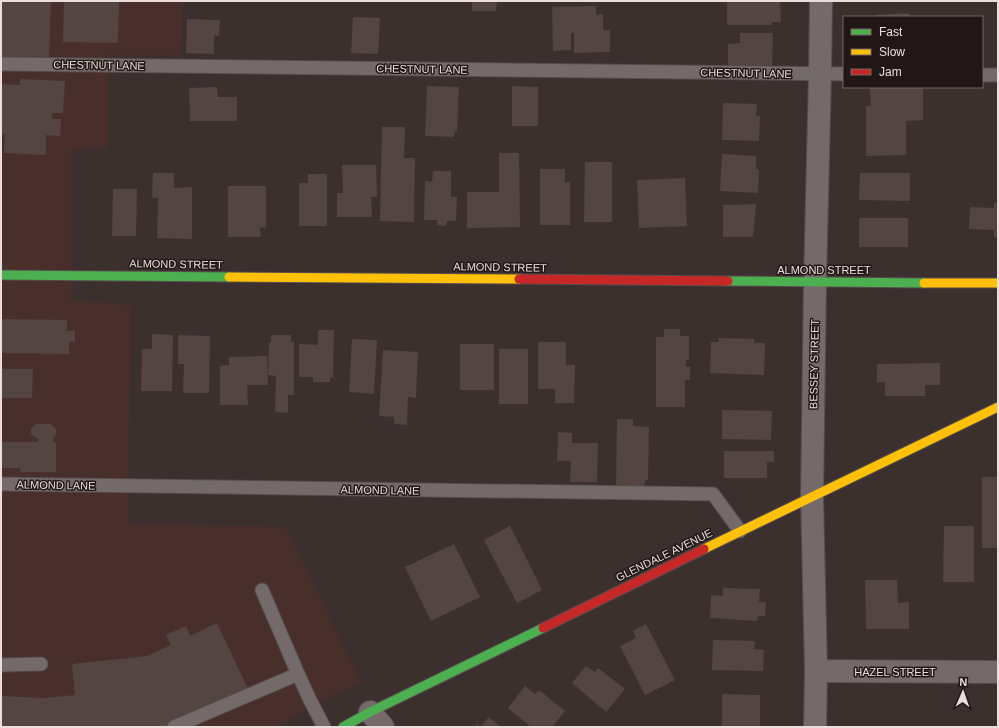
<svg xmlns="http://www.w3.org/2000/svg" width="999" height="728" viewBox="0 0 999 728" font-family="Arial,sans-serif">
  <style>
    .built { fill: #492f2c }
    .building { fill: #544442 }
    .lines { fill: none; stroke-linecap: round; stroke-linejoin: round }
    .lane-casing { stroke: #574d4b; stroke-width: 15 }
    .street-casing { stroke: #574d4b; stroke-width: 24 }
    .fast-casing { stroke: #574d4b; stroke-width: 11 }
    .slow-casing { stroke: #574d4b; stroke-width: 11 }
    .jam-casing { stroke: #574d4b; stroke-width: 11 }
    .lane { stroke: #736a69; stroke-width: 13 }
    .street { stroke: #736a69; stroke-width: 22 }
    .fast { stroke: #4caf50; stroke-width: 9 }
    .slow { stroke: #ffc107; stroke-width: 9 }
    .jam { stroke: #c62828; stroke-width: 9 }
    .labels { text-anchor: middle; stroke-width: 3; stroke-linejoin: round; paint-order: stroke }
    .street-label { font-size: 11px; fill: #ebdddb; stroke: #211716 }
  </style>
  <rect width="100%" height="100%" fill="#3c302f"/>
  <path class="built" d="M1 1H183L181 56 109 55 108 148 72 150 71 300 131 305 128 523 285 527 362 683 325 699 276 727H1Z"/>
  <g class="building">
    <path d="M1 1H51L49 60 1 59Z"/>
    <path d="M64 1H119L118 43 63 42Z"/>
    <path d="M472 1H497L496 11H472Z"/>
    <path d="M727 1H780L781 22H772V25H727Z"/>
    <path d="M596 6V15L603 14V30H610V52L574 53V33H571V50L553 51 552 7Z"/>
    <path d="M909 13 910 17H875V15Z"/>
    <path d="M353 17 380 18 378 54 351 53Z"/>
    <path d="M187 19 220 20 219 36 214 35V54L186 53Z"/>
    <path d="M740 33H773L772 69 728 68V44L740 43Z"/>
    <path d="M20 79 65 81 63 113H52V119H61L60 136 46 135V155L4 153 5 134H1V84L20 85Z"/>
    <path d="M427 86 459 87 457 131H455L454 137 425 136Z"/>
    <path d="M512 86 538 87V126H512Z"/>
    <path d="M217 87 218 97H237V121H190L189 88Z"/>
    <path d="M870 88H923V120L906 121V155L866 156V106H871Z"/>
    <path d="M723 103 757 104 756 116H760L759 141 722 140Z"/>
    <path d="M382 127H405L404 158H415L414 222 380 221Z"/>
    <path d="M499 153H519L520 227 467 228V192H499Z"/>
    <path d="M722 154 756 156V169H759L758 193 720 191Z"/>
    <path d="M585 162H612V222H584Z"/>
    <path d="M342 165H376L377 197H371L372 217H337V193H343Z"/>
    <path d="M540 169H565V182H570V225H540Z"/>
    <path d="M433 171H451V197H457L456 221H447L446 226 437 225V220H424L425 181 432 182Z"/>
    <path d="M153 173H174V188L192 187V239L157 238 158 198H152Z"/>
    <path d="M860 173H910V201L859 200Z"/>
    <path d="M308 174H327V226H299V183H308Z"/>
    <path d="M685 178 687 226 639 228 637 180Z"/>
    <path d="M228 186H266V228L260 227 261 237H228Z"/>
    <path d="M113 189H137L136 236H112Z"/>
    <path d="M994 203H998V237H994V230L969 229 970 207 994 208Z"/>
    <path d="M756 204 753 237H723V205Z"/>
    <rect x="859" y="218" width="49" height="29"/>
    <path d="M1 319 67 320V331H75V342H69V354L1 353Z"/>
    <path d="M664 329H680V336H689V360H686V367H690V380H685V407H656V337H664Z"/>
    <path d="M318 330H334L333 378 330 377V382H313V377H299V344L318 345Z"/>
    <path d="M152 334 173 335 172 391H141L142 349H152Z"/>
    <path d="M178 335 210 336 209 393H183L184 364H178Z"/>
    <path d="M271 335H291V342H294V395H288V413L275 412 276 376 268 375 269 343H271Z"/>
    <path d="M719 338 754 339V343H765L764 375 710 373 711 342H719Z"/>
    <path d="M352 339 377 340 374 394 349 392Z"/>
    <path d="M538 342H566V365H575L574 403H555V389H538Z"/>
    <rect x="460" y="344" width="34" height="46"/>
    <rect x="499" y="349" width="29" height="55"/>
    <path d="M383 350 418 352 416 398 408 397 407 425 394 424V417L379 416Z"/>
    <path d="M267 356 268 385H247L248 405H220V366L229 365V357Z"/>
    <path d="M940 363V385H925V396H885V382H877V364Z"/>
    <path d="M1 369H33L32 398H1Z"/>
    <path d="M722 410 772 411 771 440 722 439Z"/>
    <path d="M617 419H633V426L649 427 648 480H645L644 492 616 491Z"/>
    <path d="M36 424H51L56 429V435L53 438V442H56V472H20L21 468H1V442H38V439L31 434V429Z"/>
    <path d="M558 432 572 433V443H598L597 482H570L571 461H557Z"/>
    <path d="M724 451H774V462H767V478H724Z"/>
    <rect x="982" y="477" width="16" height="71"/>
    <path d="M510 526 542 590 517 603 484 540Z"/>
    <path d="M944 526H974V582H943Z"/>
    <path d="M454 544 480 597 431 621 405 567Z"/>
    <path d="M865 580H897L898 603 909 602V629H866Z"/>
    <path d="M723 588 760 589 759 602H766L765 616H758L757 621 710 618 711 595 723 596Z"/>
    <path d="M217 623 248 689 167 727H1V696L45 698 75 695 72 664 147 656 171 645 166 635 186 626 190 636Z"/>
    <path d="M646 624 675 680 645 695 620 646 636 638 633 631Z"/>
    <path d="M713 640 755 641 754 649 764 650 763 671 712 670Z"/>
    <path d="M586 666 595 672 598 668 625 689 606 712 572 683Z"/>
    <path d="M525 686 535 694 539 690 565 711 552 727H531L508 708Z"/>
    <path d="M722 694 760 695V726H722Z"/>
    <path d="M489 717 501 727H475L477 724 480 727Z"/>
  </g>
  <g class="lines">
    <defs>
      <g id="lane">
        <path d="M1 64 844 74"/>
        <path d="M982 75H998"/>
        <path d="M1 484 713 494 740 531"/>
        <path d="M262 590 298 674"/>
        <path d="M1 665 41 664"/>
        <path d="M174 727 298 674 310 700 324 727"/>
      </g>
      <g id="street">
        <path d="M816 671 998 672"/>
        <path d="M370 712 383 727"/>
        <path d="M815 727 816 671 812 496 815 282 820 74 821 1"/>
      </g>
      <g id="fast">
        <path d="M1 275 229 277"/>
        <path d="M728 281 924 283"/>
        <path d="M343 727 370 712 543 628"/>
      </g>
      <g id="slow">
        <path d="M229 277 519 279"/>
        <path d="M924 283H998"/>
        <path d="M704 549 998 407"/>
      </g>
      <g id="jam">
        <path d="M519 279 728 281"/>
        <path d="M543 628 704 549"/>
      </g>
    </defs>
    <use href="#lane" class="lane-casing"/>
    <use href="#street" class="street-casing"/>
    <use href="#fast" class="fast-casing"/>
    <use href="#slow" class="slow-casing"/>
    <use href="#jam" class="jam-casing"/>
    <use href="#lane" class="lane"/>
    <use href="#street" class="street"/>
    <use href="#fast" class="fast"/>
    <use href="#slow" class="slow"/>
    <use href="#jam" class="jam"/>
  </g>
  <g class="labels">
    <g class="street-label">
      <text transform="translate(99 65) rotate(1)" y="4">CHESTNUT LANE</text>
      <text transform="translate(422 69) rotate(1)" y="4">CHESTNUT LANE</text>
      <text transform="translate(746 73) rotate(1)" y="4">CHESTNUT LANE</text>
      <text transform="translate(176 264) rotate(1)" y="4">ALMOND STREET</text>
      <text transform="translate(500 267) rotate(1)" y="4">ALMOND STREET</text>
      <text x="824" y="274">ALMOND STREET</text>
      <text transform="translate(814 364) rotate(-89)" y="4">BESSEY STREET</text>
      <text transform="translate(56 485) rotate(1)" y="4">ALMOND LANE</text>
      <text transform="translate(380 490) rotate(1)" y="4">ALMOND LANE</text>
      <text transform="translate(664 555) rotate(-26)" y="4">GLENDALE AVENUE</text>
      <text x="895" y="676">HAZEL STREET</text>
    </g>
  </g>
  <rect width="999" height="728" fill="none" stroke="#ebdddb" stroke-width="4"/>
  <rect x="843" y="16" width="140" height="72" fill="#211716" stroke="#726665"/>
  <rect x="851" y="29" width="20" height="6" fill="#4caf50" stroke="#726665"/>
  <text x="879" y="36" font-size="12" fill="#ebdddb">Fast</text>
  <rect x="851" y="49" width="20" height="6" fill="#ffc107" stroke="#726665"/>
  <text x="879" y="56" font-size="12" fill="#ebdddb">Slow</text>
  <rect x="851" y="69" width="20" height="6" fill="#c62828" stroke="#726665"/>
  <text x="879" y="76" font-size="12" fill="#ebdddb">Jam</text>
  <g transform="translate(963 692) rotate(2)" stroke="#211716" stroke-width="3" paint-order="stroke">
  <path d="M0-3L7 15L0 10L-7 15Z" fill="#ebdddb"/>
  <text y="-6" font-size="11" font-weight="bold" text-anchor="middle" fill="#ebdddb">N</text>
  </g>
</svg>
